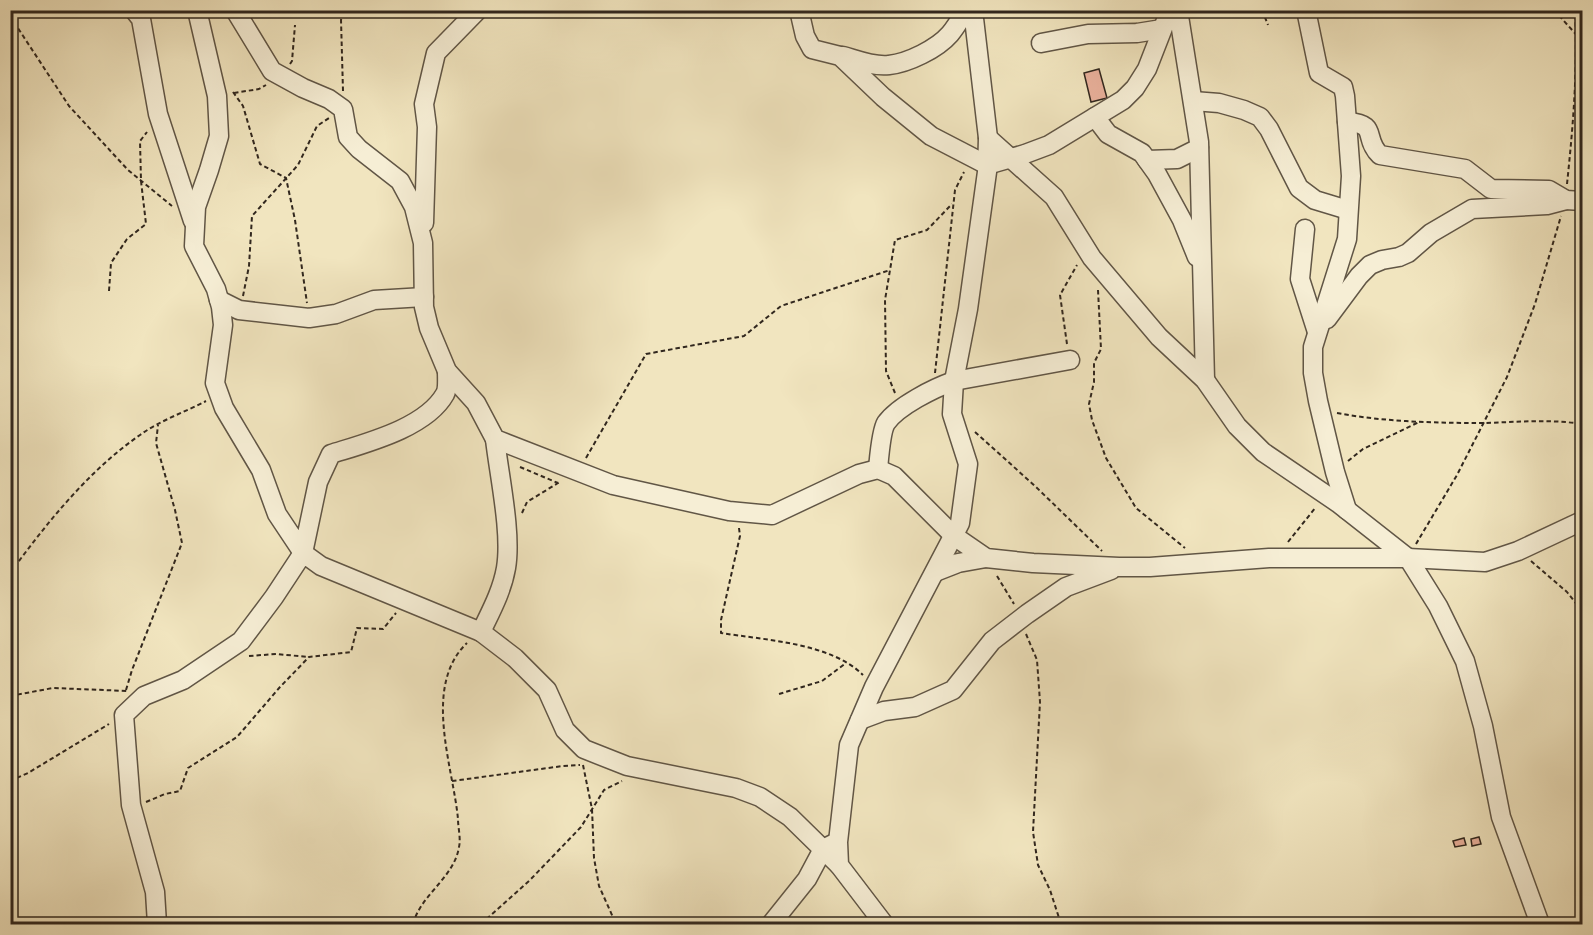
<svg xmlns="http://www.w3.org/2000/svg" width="1593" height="935" viewBox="0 0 1593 935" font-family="Vollkorn,serif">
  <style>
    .building { fill: #eab19c; stroke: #31271e; stroke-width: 1.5 }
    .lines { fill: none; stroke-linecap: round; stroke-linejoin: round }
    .minor-casing { stroke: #615646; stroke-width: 21 }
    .path { stroke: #31271e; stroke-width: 2; stroke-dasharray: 4.5 3; stroke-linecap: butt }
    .minor { stroke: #f6eed5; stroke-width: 18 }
  </style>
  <rect width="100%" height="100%" fill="#f1e5bf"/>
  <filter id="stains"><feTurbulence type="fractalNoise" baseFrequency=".00333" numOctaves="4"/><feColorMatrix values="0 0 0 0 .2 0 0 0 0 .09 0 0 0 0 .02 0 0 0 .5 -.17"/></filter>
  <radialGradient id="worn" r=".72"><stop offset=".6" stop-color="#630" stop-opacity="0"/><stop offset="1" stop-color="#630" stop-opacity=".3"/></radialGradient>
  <g class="building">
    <path d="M1099 69 1107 98 1091 102 1084 73Z"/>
    <path d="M1479 837 1481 844 1472 846 1471 839Z"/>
    <path d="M1464 838 1466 845 1455 847 1453 841Z"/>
  </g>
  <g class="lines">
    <defs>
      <g id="minor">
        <path d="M134 10 141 19 158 114 193 221"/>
        <path d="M197 10 217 96 219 136 209 170 196 207 194 246 216 289 221 307 223 325 215 383 224 408 261 470 277 514 303 553 318 482 331 454C366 443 426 428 445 394 448 389 447 378 447 371"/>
        <path d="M235 10 272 71 303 88 329 99 343 109 348 137 359 149 400 181 414 207 423 243 424 307 429 328 447 371 476 403 495 439 613 485 729 511 772 515 859 474 878 469 894 476 954 536 986 558 1033 563 1119 567H1150L1269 558H1408L1485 562 1518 551 1582 521"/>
        <path d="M799 10 805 36 812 49 840 56 883 97 931 136 987 165 1025 154 1049 145 1123 100 1135 88 1147 69 1170 10"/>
        <path d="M1178 10 1199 142 1205 380"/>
        <path d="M1306 10 1319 73 1343 87 1345 96 1351 176 1347 239 1313 347V373L1318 401 1335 472 1347 510"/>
        <path d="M1041 43 1088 34 1137 33 1162 29"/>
        <path d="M843 56C857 60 874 67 889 65 908 63 937 49 950 34 956 27 961 18 966 10"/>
        <path d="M1193 101 1219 103 1244 110 1260 117 1269 129 1299 188 1315 200 1348 210"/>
        <path d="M1095 117 1108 134 1142 153 1157 174 1182 220 1197 257"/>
        <path d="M1347 122C1380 124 1362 138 1380 155L1465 169 1491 189 1549 190 1566 200 1582 201"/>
        <path d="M988 138 1054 197 1092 258 1159 337 1205 380 1237 426 1263 452 1338 503 1408 558 1438 606 1465 661 1483 726 1501 817 1540 924"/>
        <path d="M1147 160 1177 159 1199 148"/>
        <path d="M424 223 427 127 424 104 436 53 478 10"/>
        <path d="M1305 229 1300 279 1317 332"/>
        <path d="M219 300 239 310 309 318 336 314 374 300 424 297"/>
        <path d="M1327 319 1359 276 1370 265 1382 260 1399 257 1408 253 1431 233 1472 209 1547 205 1566 200"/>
        <path d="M878 469C879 459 881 431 886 423 898 406 934 388 954 381L1070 360"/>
        <path d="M935 572 958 563 986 558"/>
        <path d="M481 632 515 658 547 690 565 730 584 749 627 766 736 788 760 797 790 817 839 865"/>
        <path d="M860 720 884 711 915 707 953 690 992 641 1027 614 1066 587 1111 570"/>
        <path d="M157 924 155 892 131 805 124 715 144 696 183 680 241 641 274 597 303 553 321 566 481 632C491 611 502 591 506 568 512 533 499 475 495 439"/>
        <path d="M771 924 807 879 823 849 833 844"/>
        <path d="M884 924 839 865 838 842 849 745 874 687 960 523 968 464 952 414 954 381 968 309 987 172 988 138 973 10"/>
      </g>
    </defs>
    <use href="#minor" class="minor-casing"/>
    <g class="path">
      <path d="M1262 10 1268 25"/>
      <path d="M1554 10 1582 41"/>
      <path d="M10 16 69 106 128 170 172 206"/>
      <path d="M290 64 292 61 295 25"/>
      <path d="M343 91 341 20 344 10"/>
      <path d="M233 92 243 106 260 164 286 178 295 220 307 303"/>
      <path d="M234 93 259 89 266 85"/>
      <path d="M1567 184C1573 127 1578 68 1575 10"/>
      <path d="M1098 290 1101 349 1094 363V382L1089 404 1092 420 1106 458 1136 508 1185 548"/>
      <path d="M109 291 111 263 127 239 146 224 141 181 140 141 147 132"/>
      <path d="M243 296 249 266 252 216 298 165 317 126 329 118"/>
      <path d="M1067 344 1060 295 1077 265"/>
      <path d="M935 373 955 190 964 172"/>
      <path d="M895 393 886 371 885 300 895 240 927 230 952 204"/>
      <path d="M1337 413C1385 422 1437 423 1485 423 1518 422 1550 419 1582 424"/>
      <path d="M975 432 1035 486 1102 551"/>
      <path d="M586 458 646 354 744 336 781 306 890 270"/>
      <path d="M1348 461 1363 449 1419 422"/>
      <path d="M520 467 558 483 561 481"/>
      <path d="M522 513 527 502 558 483"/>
      <path d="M739 528 740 536 721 620V633C765 640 831 643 863 675"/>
      <path d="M1288 542 1316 507"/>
      <path d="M1416 544 1457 475 1507 377 1535 304 1561 216"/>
      <path d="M1531 561 1567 592 1582 611"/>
      <path d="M10 573C47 523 88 471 140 435 159 421 185 412 206 401"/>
      <path d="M997 576 1014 604"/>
      <path d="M1026 634 1037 660 1040 702 1033 832 1038 865 1050 890 1061 924"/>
      <path d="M249 656 276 654 309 657"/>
      <path d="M126 690 132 670 182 543 175 510 156 443 158 425"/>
      <path d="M779 694 822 681 846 663"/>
      <path d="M10 696 53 688 127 691"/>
      <path d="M583 765 592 809 594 858 599 886 616 924"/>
      <path d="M10 781 28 773 109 724"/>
      <path d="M452 781 563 766 580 765"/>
      <path d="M146 802 165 794 180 791 188 768 237 737 280 687 309 657 351 652 357 628 383 629 396 613"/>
      <path d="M413 924C421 894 454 878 459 847 461 838 458 828 458 819 453 766 422 686 467 643"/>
      <path d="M481 924 530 880 581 827 604 790 622 781"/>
    </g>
    <use href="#minor" class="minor"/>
  </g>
  <rect width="1593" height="935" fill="none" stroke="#f1e5bf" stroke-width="36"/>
  <rect x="12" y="12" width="1569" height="911" fill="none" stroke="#31271e" stroke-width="3"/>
  <rect x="18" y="18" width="1557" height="899" fill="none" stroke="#31271e" stroke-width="1.5"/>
  <rect width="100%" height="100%" filter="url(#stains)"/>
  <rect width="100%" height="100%" fill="url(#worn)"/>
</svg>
